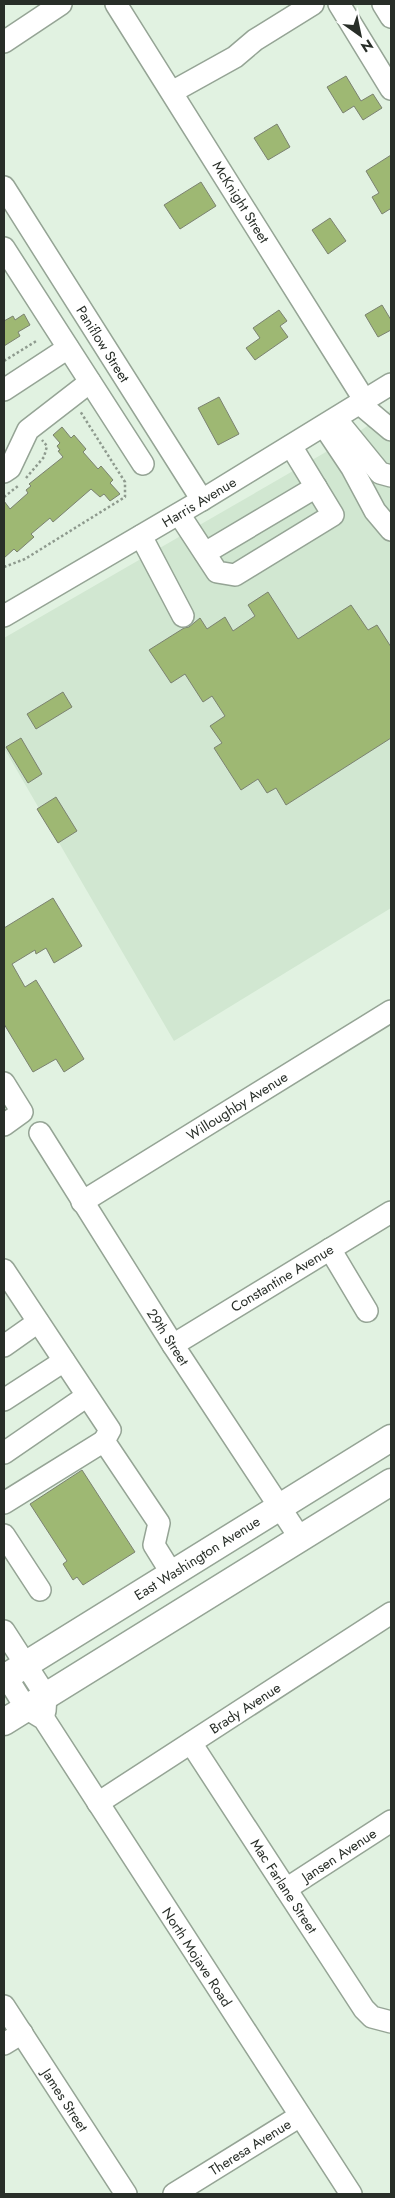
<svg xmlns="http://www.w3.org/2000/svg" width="395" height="2198" viewBox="0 0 395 2198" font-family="Jost,sans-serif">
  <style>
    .built { fill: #d1e7d1 }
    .building { fill: #9eb873; stroke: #7b8270 }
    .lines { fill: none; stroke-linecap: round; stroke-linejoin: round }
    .minor-casing { stroke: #95a495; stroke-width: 24 }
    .major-casing { stroke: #95a495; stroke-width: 29 }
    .path { stroke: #8e9a8e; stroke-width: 2.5; stroke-dasharray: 2.5 2.5; stroke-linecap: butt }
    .minor { stroke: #fff; stroke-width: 21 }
    .major { stroke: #fff; stroke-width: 26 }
    .labels { text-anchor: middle; stroke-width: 4; stroke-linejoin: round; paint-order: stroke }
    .street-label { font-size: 14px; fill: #282e28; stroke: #fff }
  </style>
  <rect width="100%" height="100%" fill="#e1f2e1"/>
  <path class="built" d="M391 410V908L174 1041 4 748V638L345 441Z"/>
  <g class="building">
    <path d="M346 76 361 101 373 94 382 108 363 120 354 106 343 113 327 87Z"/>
    <path d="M277 124 290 147 268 160 254 138Z"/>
    <path d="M391 155V212L390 209 382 214 372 197 379 193 366 171Z"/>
    <path d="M201 182 216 206 180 229 164 205Z"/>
    <path d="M330 218 346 241 328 254 312 230Z"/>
    <path d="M382 305 391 320V330L378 337 365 315Z"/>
    <path d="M279 310 287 321 280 326 288 337 255 360 246 348 260 338 253 328Z"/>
    <path d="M24 314 30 325 18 332 20 336 4 346V321L13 316 15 320Z"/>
    <path d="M219 397 239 434 218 445 198 408Z"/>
    <path d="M62 427 71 438 74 435 86 449 83 452 98 469 101 466 113 480 110 483 120 494 110 501 104 494 100 497 91 489 53 522 50 518 31 534 34 537 17 552 14 549 4 558V501L10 509 28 493 26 490 31 486 29 484 63 457 58 451 60 450 57 446 60 443 53 435Z"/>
    <path d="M268 592 298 639 351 605 368 630 377 625 391 647V738L286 805 276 788 267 793 258 779 241 790 214 748 222 743 210 726 225 716 212 696 203 702 185 674 171 683 149 650 184 628 189 627 200 618 207 629 225 617 233 631 255 616 248 605Z"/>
    <path d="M63 692 72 707 36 729 27 714Z"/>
    <path d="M21 738 42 774 28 783 6 747Z"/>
    <path d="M56 797 77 831 58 843 37 809Z"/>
    <path d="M53 898 82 946 54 963 46 948 36 954 35 950 12 964 25 987 36 980 84 1059 64 1072 56 1059 33 1072 4 1024V928Z"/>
    <path d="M82 1470 135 1552 83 1585 77 1577 73 1580 63 1564 67 1561 30 1504Z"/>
  </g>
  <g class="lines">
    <defs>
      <g id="minor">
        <path d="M116 4 365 401"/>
        <path d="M339 4 391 89"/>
        <path d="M383 4 391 17"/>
        <path d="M4 42 61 4"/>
        <path d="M172 92 235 57 255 40 313 4"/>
        <path d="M4 187 202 500"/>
        <path d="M4 248 143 464"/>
        <path d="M4 390 68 348"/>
        <path d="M360 404 391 430"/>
        <path d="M336 419 380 473 391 476"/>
        <path d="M324 426 352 468 375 511 391 530"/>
        <path d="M4 472 10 468 28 430 90 382"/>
        <path d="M179 514 217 572 235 575 333 515 291 446"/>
        <path d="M141 536 183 616"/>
        <path d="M205 553 316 487"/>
        <path d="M4 616 202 500 391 384"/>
        <path d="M4 1083 22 1112 4 1125"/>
        <path d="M40 1133 173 1345 300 1538"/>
        <path d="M82 1202 391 1011"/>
        <path d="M330 1249 367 1311"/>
        <path d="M4 1270 110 1430 104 1441"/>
        <path d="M173 1345 391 1212"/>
        <path d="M4 1346 38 1322"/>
        <path d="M4 1400 64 1361"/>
        <path d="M4 1453 87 1396"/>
        <path d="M4 1503 104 1441 159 1523 154 1545 172 1574"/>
        <path d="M4 1535 40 1590"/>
        <path d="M4 1631 46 1696 45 1711"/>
        <path d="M4 1673 26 1708 44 1719 351 2194"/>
        <path d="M191 1743 364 2009 372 2017 391 2022"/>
        <path d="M98 1803 391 1613"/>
        <path d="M286 1889 391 1821"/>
        <path d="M4 2006 126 2194"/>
        <path d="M4 2044 22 2033"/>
        <path d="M174 2194 300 2116"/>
      </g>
      <g id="major">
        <path d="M4 1678 391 1438"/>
        <path d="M4 1722 391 1482"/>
      </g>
    </defs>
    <use href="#minor" class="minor-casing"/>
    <use href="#major" class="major-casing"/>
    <g class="path">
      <path d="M4 361 38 340"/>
      <path d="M26 478 44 457 47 446 42 440"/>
      <path d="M4 497 18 486"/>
      <path d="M4 567 25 559 125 497V482L80 411"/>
    </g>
    <use href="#minor" class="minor"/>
    <use href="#major" class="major"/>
  </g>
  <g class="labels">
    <g class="street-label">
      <text transform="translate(241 202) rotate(58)" y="5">McKnight Street</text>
      <text transform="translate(103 344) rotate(58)" y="5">Paniflow Street</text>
      <text transform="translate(199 502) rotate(-31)" y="5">Harris Avenue</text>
      <text transform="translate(237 1106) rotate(-32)" y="5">Willoughby Avenue</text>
      <text transform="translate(282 1278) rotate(-31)" y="5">Constantine Avenue</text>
      <text transform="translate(168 1337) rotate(57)" y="5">29th Street</text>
      <text transform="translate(197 1558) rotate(-32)" y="5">East Washington Avenue</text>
      <text transform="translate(245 1708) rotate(-33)" y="5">Brady Avenue</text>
      <text transform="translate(339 1855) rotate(-33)" y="5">Jansen Avenue</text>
      <text transform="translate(284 1886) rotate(57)" y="5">Mac Farlane Street</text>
      <text transform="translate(197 1957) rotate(57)" y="5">North Mojave Road</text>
      <text transform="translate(65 2100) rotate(57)" y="5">James Street</text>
      <text transform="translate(250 2147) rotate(-32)" y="5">Theresa Avenue</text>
    </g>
  </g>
  <rect width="395" height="2198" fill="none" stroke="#282e28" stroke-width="10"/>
  <g transform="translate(360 35) rotate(147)" stroke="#ffffff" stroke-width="4" paint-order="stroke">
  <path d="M0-4L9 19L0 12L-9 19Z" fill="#282e28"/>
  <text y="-8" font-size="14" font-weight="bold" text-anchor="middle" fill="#282e28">N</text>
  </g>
</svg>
